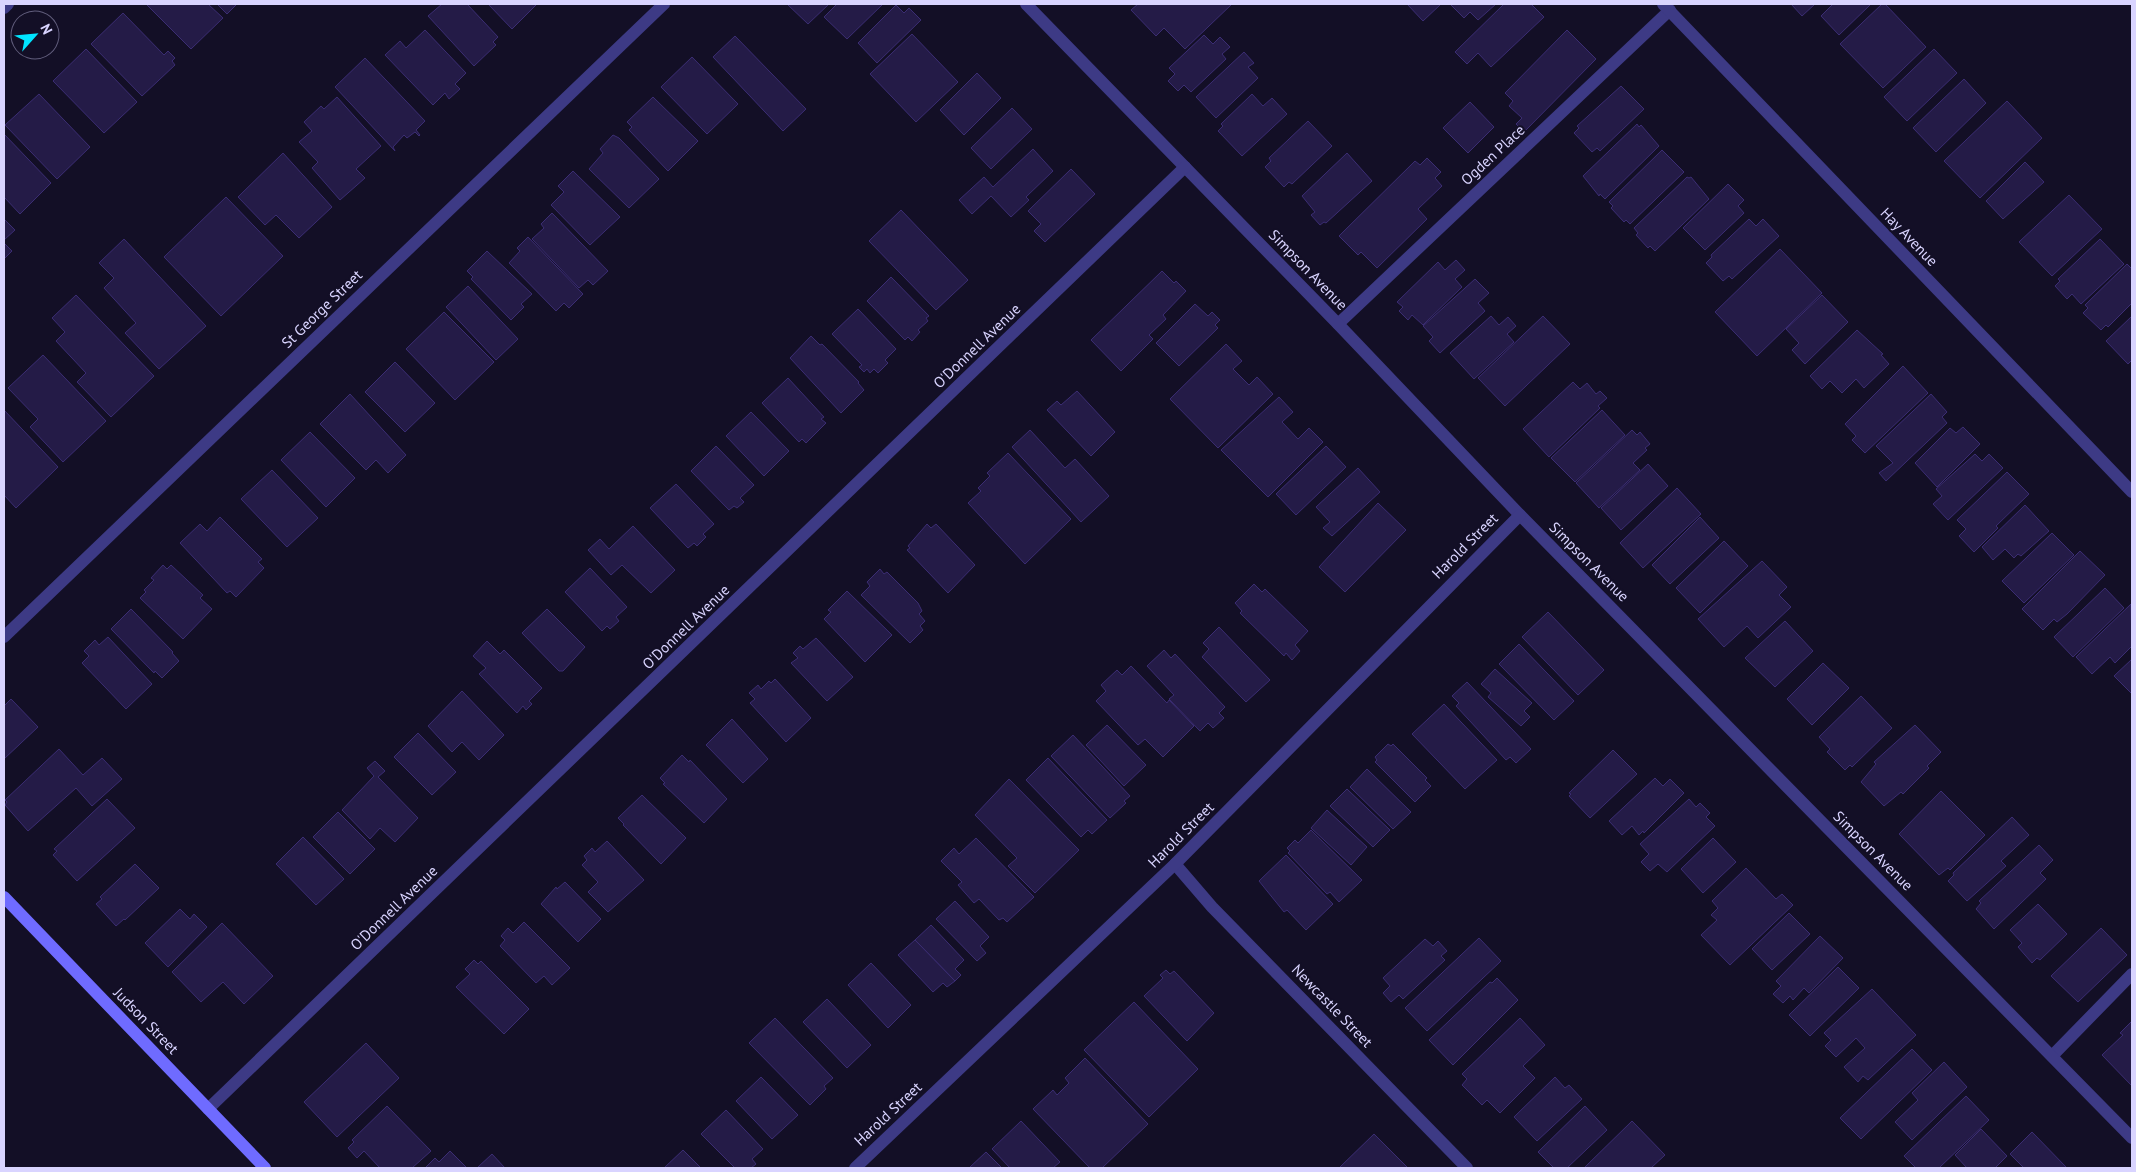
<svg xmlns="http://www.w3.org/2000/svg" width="2136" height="1172" viewBox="0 0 2136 1172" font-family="'PT Sans',sans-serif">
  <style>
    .building { fill: #241b47; stroke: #3b2d73 }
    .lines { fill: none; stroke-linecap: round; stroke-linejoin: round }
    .lane { stroke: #3d3a85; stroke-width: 12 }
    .street { stroke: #3d3a85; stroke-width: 12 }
    .secondary { stroke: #6f6bff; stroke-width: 12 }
    .labels { text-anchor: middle; stroke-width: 4; stroke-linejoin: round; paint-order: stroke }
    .street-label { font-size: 15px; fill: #d9d4ff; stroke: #130f26 }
  </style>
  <rect width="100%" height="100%" fill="#130f26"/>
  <g class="building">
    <path d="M146 4H208L223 18 191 49Z"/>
    <path d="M217 4H237L227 14Z"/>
    <path d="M442 4H467L498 37 493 42 496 45 474 66 428 16Z"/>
    <path d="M488 4H537L512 29Z"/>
    <path d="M787 4H829L808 24Z"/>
    <path d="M837 4H883L847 39 824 17Z"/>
    <path d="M1138 4H1232L1185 49 1164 28 1156 36 1131 10Z"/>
    <path d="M1407 4H1441L1423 21Z"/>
    <path d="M1450 4H1496L1478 20 1470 12 1464 18Z"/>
    <path d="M1504 4H1531L1544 17 1491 67 1478 53 1467 64 1455 52Z"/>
    <path d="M1791 4H1815L1802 16Z"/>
    <path d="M1833 4H1871L1839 35 1821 16Z"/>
    <path d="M1882 4H1885L1926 47 1883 88 1840 44Z"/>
    <path d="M896 5 904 13 909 8 921 20 877 63 858 43Z"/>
    <path d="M123 13 164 55 168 51 175 58 172 61 175 65 142 96 91 44Z"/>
    <path d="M425 30 466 73 455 84 460 89 449 99 445 93 433 105 385 55 400 41 406 48Z"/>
    <path d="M1567 30 1596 59 1524 132 1516 124 1522 118 1509 106 1513 101 1505 93Z"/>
    <path d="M912 34 958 82 916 122 870 74Z"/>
    <path d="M1204 35 1213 44 1220 37 1230 47 1222 54 1226 59 1191 92 1184 85 1178 91 1168 81 1175 74 1169 68Z"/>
    <path d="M735 36 806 109 783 131 713 57Z"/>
    <path d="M86 49 137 102 104 133 53 81Z"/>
    <path d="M1934 49 1957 73 1907 121 1884 97Z"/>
    <path d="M1244 52 1254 63 1248 67 1258 78 1216 118 1196 97Z"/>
    <path d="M692 57 738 104 707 134 661 87Z"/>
    <path d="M365 58 425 121 416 130 420 135 419 136 415 132 407 138 404 135 393 147 395 151 335 87Z"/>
    <path d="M977 73 1001 98 964 135 940 110Z"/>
    <path d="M1964 79 1986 103 1936 152 1913 128Z"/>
    <path d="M1621 86 1644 109 1600 151 1597 148 1592 152 1574 133 1579 128 1577 126Z"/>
    <path d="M39 94 90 147 57 179 5 125Z"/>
    <path d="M1252 94 1263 106 1272 98 1287 114 1242 156 1218 131 1223 126 1221 124Z"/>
    <path d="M337 97 381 146 356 169 365 178 340 200 312 168 318 162 299 142 312 131 304 122 321 106 324 109Z"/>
    <path d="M653 97 698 141 668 171 629 130 632 127 627 122Z"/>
    <path d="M2007 101 2042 138 1980 198 1944 161Z"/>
    <path d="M1470 102 1494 127 1468 153 1443 128Z"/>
    <path d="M1012 108 1032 129 991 169 971 148Z"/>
    <path d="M1308 121 1332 146 1292 184 1289 182 1284 187 1265 167 1271 161 1269 158Z"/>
    <path d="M1637 124 1639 127 1641 125 1659 146 1605 199 1600 194 1599 196 1583 176Z"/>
    <path d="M4 134 51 183 20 214 4 197Z"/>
    <path d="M613 135 619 138 659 179 629 208 589 169 603 153 600 149Z"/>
    <path d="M1033 149 1053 171 1026 197 1029 200 1011 217 991 196 972 214 959 200 984 177 993 187Z"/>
    <path d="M1662 150 1684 172 1630 224 1626 220 1624 222 1611 208 1613 206 1609 202Z"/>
    <path d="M283 153 332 207 299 238 276 215 265 225 238 197Z"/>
    <path d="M1347 153 1372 181 1326 223 1324 222 1320 225 1311 215 1315 212 1302 196Z"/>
    <path d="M1427 158 1441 172 1435 178 1442 186 1418 209 1427 219 1377 268 1361 252 1358 255 1339 236 1415 161 1420 165Z"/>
    <path d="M2025 162 2044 182 2003 219 1986 201Z"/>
    <path d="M1071 169 1095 194 1045 242 1034 231 1041 224 1028 211Z"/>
    <path d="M573 171 620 217 590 245 551 205 564 192 558 186Z"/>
    <path d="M1687 177 1689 178 1691 177 1709 199 1655 251 1650 246 1648 248 1636 235 1638 233 1634 228Z"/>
    <path d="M1728 184 1744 200 1738 206 1744 213 1705 250 1683 228Z"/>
    <path d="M2069 195 2102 229 2052 276 2019 242Z"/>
    <path d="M226 197 283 256 221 316 164 257Z"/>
    <path d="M901 210 968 280 936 310 869 241Z"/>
    <path d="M552 213 608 271 593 285 588 280 579 288 532 239 544 228 541 224Z"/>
    <path d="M4 219 15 230 4 240Z"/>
    <path d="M1749 219 1756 226 1763 219 1779 236 1732 279 1729 276 1723 281 1706 263 1712 257 1711 255Z"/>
    <path d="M528 237 583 294 569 308 564 303 556 311 509 263 520 251 517 248Z"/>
    <path d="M124 239 206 326 159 369 125 333 136 323 104 288 114 278 99 263Z"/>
    <path d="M2100 239 2124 264 2081 304 2072 294 2067 299 2055 286 2060 281 2058 279Z"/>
    <path d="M4 243 12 251 4 259Z"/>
    <path d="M1780 249 1822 293 1757 356 1715 312Z"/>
    <path d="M487 251 532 294 521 304 524 307 511 320 471 279 473 277 467 271Z"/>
    <path d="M1456 260 1465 270 1455 279 1462 287 1423 325 1412 315 1408 320 1399 311 1403 307 1397 302 1438 262 1445 270Z"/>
    <path d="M2127 264 2132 269V303L2108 327 2106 325 2101 330 2083 313 2088 308 2085 305Z"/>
    <path d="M1162 271 1174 283 1176 281 1186 291 1163 315 1166 319 1149 335 1153 339 1121 371 1091 340Z"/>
    <path d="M891 277 929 316 926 318 928 321 918 330 920 332 912 341 908 337 905 340 867 301Z"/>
    <path d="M1475 279 1489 293 1478 303 1485 311 1440 353 1429 341 1433 337 1423 326Z"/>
    <path d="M468 286 518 339 496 360 446 307Z"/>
    <path d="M76 295 154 376 111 417 77 382 86 373 56 341 65 332 52 318Z"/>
    <path d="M1822 295 1848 322 1805 364 1792 350 1799 343 1786 329Z"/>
    <path d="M1195 304 1208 316 1212 312 1220 320 1215 325 1218 328 1179 366 1156 343Z"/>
    <path d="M858 309 896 349 885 360 888 363 878 373 874 369 870 373 867 369 864 372 859 367 862 365 832 334Z"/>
    <path d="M444 312 494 362 455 400 406 349Z"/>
    <path d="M1491 316 1499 325 1508 317 1516 326 1507 334 1514 342 1474 379 1450 353Z"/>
    <path d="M1543 316 1570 344 1505 406 1478 378Z"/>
    <path d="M2132 316V360L2128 364 2106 341Z"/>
    <path d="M1857 330 1883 354 1881 355 1889 364 1864 388 1856 379 1842 393 1830 381 1822 389 1810 376Z"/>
    <path d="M811 336 820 345 822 344 859 382 858 383 864 390 841 413 790 358Z"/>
    <path d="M1226 344 1242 361 1233 369 1249 385 1257 377 1273 394 1218 448 1170 399Z"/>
    <path d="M43 355 106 421 63 462 30 427 38 419 8 388Z"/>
    <path d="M395 362 435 403 405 432 365 392Z"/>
    <path d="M1903 366 1928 393 1865 453 1852 440 1856 436 1845 424Z"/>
    <path d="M788 378 824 417 821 419 826 423 806 443 802 439 799 442 762 403Z"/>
    <path d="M1573 382 1580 389 1587 383 1596 394 1600 391 1607 398 1598 406 1600 408 1549 457 1523 429Z"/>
    <path d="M1077 391 1115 432 1091 456 1047 410 1057 401 1061 405Z"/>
    <path d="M350 394 406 455 388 473 376 460 366 470 320 424Z"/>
    <path d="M1931 394 1947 412 1942 417 1947 423 1886 481 1879 473 1893 463 1876 446Z"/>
    <path d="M1279 397 1293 412 1282 422 1298 439 1309 428 1323 442 1268 497 1221 450Z"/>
    <path d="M4 410 58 467 16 508 4 495Z"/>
    <path d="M1602 410 1625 435 1575 482 1551 458Z"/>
    <path d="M751 412 789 451 764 476 726 436Z"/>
    <path d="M1963 427 1980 444 1937 487 1915 463 1950 428 1956 433Z"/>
    <path d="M1030 430 1065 468 1075 459 1109 496 1081 522 1012 447Z"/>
    <path d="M1632 430 1637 435 1640 432 1650 444 1645 448 1647 450 1633 463 1640 470 1599 508 1576 483Z"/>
    <path d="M310 432 355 478 326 507 281 460Z"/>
    <path d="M716 446 754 485 740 498 744 502 737 508 734 506 729 510 691 471Z"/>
    <path d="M1326 446 1346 467 1296 515 1276 494Z"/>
    <path d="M1008 453 1071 519 1025 564 968 503 981 491 978 488 990 476 987 473Z"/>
    <path d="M1975 454 1982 461 1989 454 2003 468 1948 520 1933 504 1942 496 1936 489Z"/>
    <path d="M1648 464 1668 486 1621 530 1601 508Z"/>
    <path d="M1358 468 1380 492 1332 536 1323 528 1330 522 1316 507Z"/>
    <path d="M272 470 318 518 287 547 241 499Z"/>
    <path d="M2007 472 2029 494 1996 526 1998 528 1974 552 1959 536 1966 529 1957 520Z"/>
    <path d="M676 484 714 524 703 534 706 537 697 546 694 543 688 548 650 508Z"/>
    <path d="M1677 488 1701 514 1643 568 1620 543Z"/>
    <path d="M1378 503 1406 530 1345 592 1319 567Z"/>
    <path d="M2025 505 2049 531 2021 556 2018 554 2014 558 2005 549 1993 560 1982 547Z"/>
    <path d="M220 517 262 559 258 562 264 568 236 597 230 591 227 593 180 543 200 524 207 531Z"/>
    <path d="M1700 517 1719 538 1670 584 1652 565Z"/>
    <path d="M927 524 931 528 936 524 975 565 948 593 907 550 910 548 908 546Z"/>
    <path d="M633 526 675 570 651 593 622 565 611 575 588 550 600 539 609 549Z"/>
    <path d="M2052 533 2074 555 2024 603 2002 581Z"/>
    <path d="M1724 541 1748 566 1700 613 1676 588Z"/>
    <path d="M2080 551 2105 575 2067 614 2057 622 2054 619 2043 630 2022 609Z"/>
    <path d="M1762 561 1787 587 1779 595 1791 607 1758 638 1747 626 1724 647 1698 619Z"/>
    <path d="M163 565 167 569 171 565 203 595 200 598 212 609 183 639 140 598 146 592 144 590 154 580 151 578Z"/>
    <path d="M590 568 627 607 616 617 619 621 610 629 607 626 602 631 565 592Z"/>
    <path d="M880 569 884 574 887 572 918 603 922 611 919 614 925 621 920 626 923 630 910 643 861 595 870 586 867 582Z"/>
    <path d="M1254 584 1262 592 1265 589 1308 631 1295 645 1300 651 1292 660 1286 653 1284 656 1240 613 1242 611 1235 603Z"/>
    <path d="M2105 588 2124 608 2073 657 2054 637Z"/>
    <path d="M847 591 892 635 865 662 824 619 831 612 828 610Z"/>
    <path d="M2131 604 2132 646 2115 663 2110 657 2092 674 2076 657Z"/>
    <path d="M131 609 173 652 172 653 179 661 162 678 155 671 154 673 111 629Z"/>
    <path d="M547 609 585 647 563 671H559L522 633Z"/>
    <path d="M1548 612 1604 670 1578 695 1522 637Z"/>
    <path d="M1785 621 1813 651 1775 687 1745 658Z"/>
    <path d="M1219 627 1270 680 1246 702 1202 657 1209 649 1203 643Z"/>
    <path d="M108 637 152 684 126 709 82 663 89 656 84 651 95 640 99 645Z"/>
    <path d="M816 638 853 677 827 701 791 663 798 658 793 653 800 646 803 649Z"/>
    <path d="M487 641 500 654 504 650 542 688 529 701 532 704 526 710 523 706 517 713 479 674 486 668 473 656Z"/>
    <path d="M1519 644 1574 701 1554 720 1499 664Z"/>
    <path d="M1164 650 1171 658 1175 654 1225 707 1219 713 1224 718 1213 728 1208 723 1200 731 1169 699 1174 695 1147 666Z"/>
    <path d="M2132 659V694L2114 676Z"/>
    <path d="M1823 663 1849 688 1812 725 1787 699Z"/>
    <path d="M1131 666 1167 703 1169 700 1194 726 1163 757 1145 739 1138 745 1096 701 1106 691 1101 685 1117 670 1122 675Z"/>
    <path d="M1495 669 1532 703 1524 711 1530 717 1521 726 1488 697 1491 693 1481 684Z"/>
    <path d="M775 679 811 718 786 742 750 703 755 699 749 693 758 685 761 689 769 681 771 683Z"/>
    <path d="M1467 682 1531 749 1516 763 1510 757 1506 760 1456 706 1459 703 1452 696Z"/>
    <path d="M462 691 504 735 479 760 462 742 452 752 428 726Z"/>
    <path d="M1861 696 1892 728 1852 767 1850 765 1845 770 1827 752 1830 749 1819 737Z"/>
    <path d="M11 699 38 727 4 759V706Z"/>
    <path d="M1444 704 1497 760 1465 789 1412 734Z"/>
    <path d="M732 719 768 759 743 783 706 745Z"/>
    <path d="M1107 725 1146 765 1124 786 1086 745Z"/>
    <path d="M1915 725 1941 752 1927 766 1929 768 1903 794 1901 792 1884 806 1861 782 1876 764 1874 762Z"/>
    <path d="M418 733 456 772 432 795 394 757Z"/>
    <path d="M1073 735 1130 796 1124 801 1126 803 1110 818 1051 756Z"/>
    <path d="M1388 744 1391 746 1393 744 1427 778 1425 780 1431 786 1415 802 1375 762 1377 760 1375 757Z"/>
    <path d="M59 749 83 775 102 758 122 779 92 806 76 788 28 831 5 805 7 802 5 800Z"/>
    <path d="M1613 750 1637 774 1590 818 1569 796 1571 794 1569 793Z"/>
    <path d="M682 755 689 762 690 760 727 799 704 823 663 784 665 783 660 778Z"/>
    <path d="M1048 758 1107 820 1092 834 1088 830 1081 837 1026 780Z"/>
    <path d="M375 761 385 771 378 777 418 818 395 842 380 828 370 839 342 810 374 776 367 768Z"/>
    <path d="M1367 769 1411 812 1393 829 1350 787Z"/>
    <path d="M1655 778 1663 786 1670 779 1684 793 1644 833 1643 831 1639 835 1632 826 1622 835 1609 821Z"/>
    <path d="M1009 779 1079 850 1035 893 1008 866 1017 858 975 815Z"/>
    <path d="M1347 789 1390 830 1373 847 1330 806Z"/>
    <path d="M1941 791 1985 835 1950 870 1948 868 1939 875 1899 834Z"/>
    <path d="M642 795 686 838 661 864 623 825 624 824 618 818Z"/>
    <path d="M107 799 135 828 77 881 53 855 57 851 54 849Z"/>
    <path d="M1689 799 1696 807 1700 803 1710 813 1706 817 1715 826 1667 872 1658 864 1650 871 1641 862 1649 854 1640 844Z"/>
    <path d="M1327 810 1367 847 1351 865 1311 828Z"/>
    <path d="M338 812 375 849 350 874 313 837Z"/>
    <path d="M2012 817 2029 835 2001 861 2006 866 1967 901 1948 881 1954 875 1953 873Z"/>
    <path d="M1311 830 1362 880 1339 902 1330 892 1327 894 1288 853 1290 851 1287 848 1295 840 1298 843Z"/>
    <path d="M303 837 344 879 316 905 276 864Z"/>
    <path d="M976 838 1034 897 1007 922 1003 918 999 920 979 899 974 903 958 885 962 882 941 861 954 848 959 854Z"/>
    <path d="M1713 838 1736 862 1703 893 1681 869Z"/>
    <path d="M607 841 644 880 608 912 588 892 598 882 582 865 587 860 584 856 592 848 595 852Z"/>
    <path d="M2039 845 2053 860 2040 873 2046 879 1994 929 1976 909 1981 903 1979 901Z"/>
    <path d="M1286 855 1333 904 1306 930 1287 910 1284 912 1259 881Z"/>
    <path d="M135 864 159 888 125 920 124 919 116 926 96 904 102 899 100 897Z"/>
    <path d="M1746 868 1776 899 1782 894 1793 905 1730 965 1701 935 1717 920 1711 915 1718 908 1712 901Z"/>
    <path d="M565 882 601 919 578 942 541 904 556 887 557 889Z"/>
    <path d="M955 901 989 937 980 946 986 953 977 961 936 919Z"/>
    <path d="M2038 904 2067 934 2040 960 2037 958 2032 963 2018 947 2022 943 2010 930Z"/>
    <path d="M180 909 190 919 194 914 207 927 168 967 145 943Z"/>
    <path d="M1789 913 1810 934 1772 970 1752 949Z"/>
    <path d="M524 922 570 968 552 985 544 976 536 983 500 946 505 940 501 936 508 928 513 933Z"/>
    <path d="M222 923 273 976 244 1004 223 982 201 1002 172 972Z"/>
    <path d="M931 925 964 960 955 969 961 975 955 981 915 940Z"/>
    <path d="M2101 928 2127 955 2078 1002 2051 976Z"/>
    <path d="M1820 936 1843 958 1809 993 1804 988 1793 1000 1790 996 1783 1003 1773 994 1781 986 1776 981Z"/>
    <path d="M1479 938 1501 961 1427 1031 1405 1008Z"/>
    <path d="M1425 939 1433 946 1438 941 1447 951 1441 956 1445 960 1403 999 1399 995 1391 1002 1383 993 1390 986 1383 978Z"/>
    <path d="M915 940 955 981 947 987 943 983 933 992 898 955Z"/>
    <path d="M474 960 478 964 481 961 529 1009 504 1034 456 987 470 974 465 969Z"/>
    <path d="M871 963 911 1005 888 1028 848 985Z"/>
    <path d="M1838 967 1859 988 1810 1036 1789 1015Z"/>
    <path d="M1166 970 1170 974 1174 971 1214 1013 1187 1041 1144 996 1163 978 1160 975Z"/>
    <path d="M1497 978 1518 1000 1453 1065 1429 1040 1490 982 1492 983Z"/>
    <path d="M1872 989 1916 1035 1868 1080 1863 1076 1858 1082 1844 1067 1865 1048 1856 1038 1836 1057 1825 1046 1831 1040 1824 1033Z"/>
    <path d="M827 999 871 1045 847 1068 803 1022Z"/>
    <path d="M1134 1002 1198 1069 1149 1117 1084 1050Z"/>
    <path d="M775 1018 833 1078 824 1086 826 1089 810 1105 749 1043Z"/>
    <path d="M1520 1018 1545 1045 1523 1066 1535 1078 1500 1113 1487 1100 1482 1105 1462 1085 1467 1079 1462 1074Z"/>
    <path d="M2132 1021V1086L2102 1055 2123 1035 2120 1033Z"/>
    <path d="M366 1043 399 1078 337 1137 304 1102Z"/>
    <path d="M1912 1049 1932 1070 1861 1139 1840 1118Z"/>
    <path d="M1085 1058 1148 1124 1102 1168H1090L1033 1109 1053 1090 1057 1095 1069 1083 1065 1078Z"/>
    <path d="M1944 1062 1967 1087 1912 1140 1895 1122 1918 1100 1912 1093Z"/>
    <path d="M761 1077 798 1115 772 1139 736 1101Z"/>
    <path d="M1555 1077 1565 1088 1569 1085 1582 1099 1537 1141 1514 1117Z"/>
    <path d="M1966 1096 1989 1120 1939 1168H1916L1904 1156Z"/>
    <path d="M387 1106 431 1151 412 1168H380L364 1151 357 1158 348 1148 354 1142 352 1140Z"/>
    <path d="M1585 1106 1607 1130 1567 1168H1554L1538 1152Z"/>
    <path d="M726 1110 763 1149 752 1159 756 1164 751 1168H735L701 1134Z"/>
    <path d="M1021 1121 1060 1162 1053 1168H1010L992 1149Z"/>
    <path d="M1632 1121 1665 1155 1651 1168H1584Z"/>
    <path d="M1981 1129 2007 1156 1995 1168H1967L1955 1155Z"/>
    <path d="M2032 1132 2067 1168H2024L2010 1154Z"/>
    <path d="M1374 1134 1408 1168H1339Z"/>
    <path d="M683 1150 701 1168H664Z"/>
    <path d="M450 1151 466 1167 464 1168H425L435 1158 439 1162Z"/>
    <path d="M986 1152 1002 1168H969Z"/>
    <path d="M492 1154 505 1168H477Z"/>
  </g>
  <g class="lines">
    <g class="lane">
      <path d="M1338 324 1670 10"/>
      <path d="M2052 1056 2132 974"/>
    </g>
    <g class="street">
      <path d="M1026 4 1338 324 1520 515 2132 1138"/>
      <path d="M1663 4 2132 492"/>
      <path d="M4 8 8 4"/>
      <path d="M4 637 664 4"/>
      <path d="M1175 864 1212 907 1467 1168"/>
      <path d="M208 1109 1185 167"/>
      <path d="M855 1168 1175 864 1520 515"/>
    </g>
    <path class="secondary" d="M4 897 265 1168"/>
  </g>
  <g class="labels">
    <g class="street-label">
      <text transform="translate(1493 155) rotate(-43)" y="5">Ogden Place</text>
      <text transform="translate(1909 237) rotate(46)" y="5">Hay Avenue</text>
      <text transform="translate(1308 270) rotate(46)" y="5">Simpson Avenue</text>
      <text transform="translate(322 309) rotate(-44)" y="5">St George Street</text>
      <text transform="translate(977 346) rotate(-44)" y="5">O'Donnell Avenue</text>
      <text transform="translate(1465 546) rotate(-45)" y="5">Harold Street</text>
      <text transform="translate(1589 562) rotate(45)" y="5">Simpson Avenue</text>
      <text transform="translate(686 627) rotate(-44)" y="5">O'Donnell Avenue</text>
      <text transform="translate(1181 835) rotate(-45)" y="5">Harold Street</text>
      <text transform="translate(1873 851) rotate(45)" y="5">Simpson Avenue</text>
      <text transform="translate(394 908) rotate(-44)" y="5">O'Donnell Avenue</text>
      <text transform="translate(1332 1006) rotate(46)" y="5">Newcastle Street</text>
      <text transform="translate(146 1021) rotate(46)" y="5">Judson Street</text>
      <text transform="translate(888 1114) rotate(-43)" y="5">Harold Street</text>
    </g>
  </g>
  <rect width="2136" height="1172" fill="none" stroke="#d9d4ff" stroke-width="10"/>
  <g transform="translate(35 35) rotate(63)"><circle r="24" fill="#130f26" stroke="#625e7d"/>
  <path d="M0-4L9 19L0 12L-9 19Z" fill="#00e5ff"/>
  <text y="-8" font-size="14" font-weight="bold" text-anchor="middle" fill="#d9d4ff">N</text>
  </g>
</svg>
